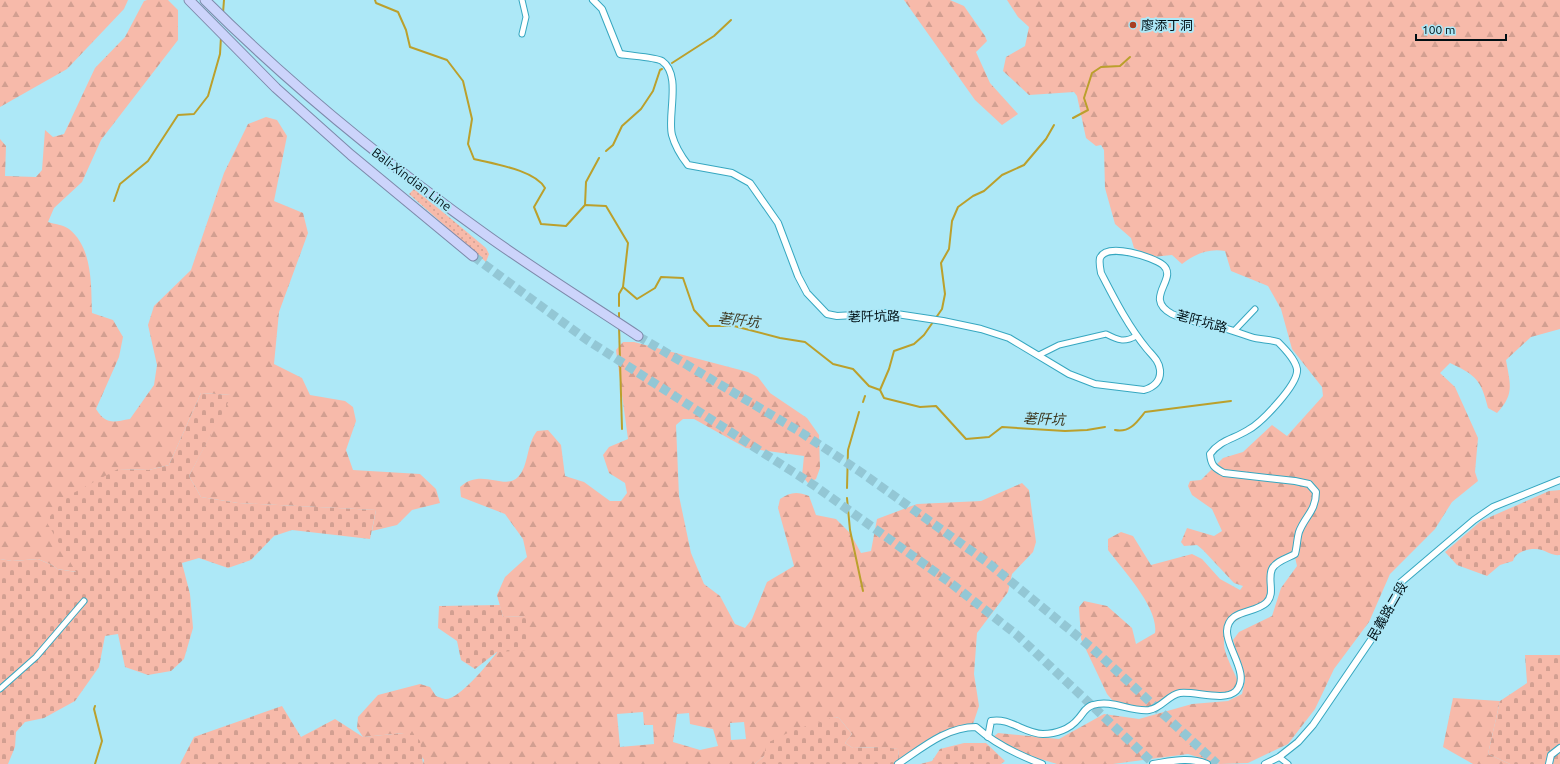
<svg xmlns="http://www.w3.org/2000/svg" width="1560" height="764" viewBox="0 0 1560 764" font-family="Ubuntu,'Noto Sans TC',sans-serif">
  <style>
    .grass { fill: url(#grass-dots) }
    .forest { fill: url(#forest-firs); fill-rule: evenodd }
    .cemetery { fill: url(#cemetery-stones) }
    .lines { fill: none; stroke-linecap: round; stroke-linejoin: round }
    .stream { stroke: #bba02c; stroke-width: 2 }
    .trunk-tunnel { stroke: #93c7d5; stroke-width: 9; stroke-dasharray: 9 4.5; stroke-linecap: butt }
    .minor-casing { stroke: #36a7c0; stroke-width: 7 }
    .tertiary-casing { stroke: #36a7c0; stroke-width: 8 }
    .trunk-casing { stroke: #7d89aa; stroke-width: 11 }
    .minor { stroke: #fff; stroke-width: 5 }
    .tertiary { stroke: #fff; stroke-width: 6 }
    .trunk { stroke: #ccd4fb; stroke-width: 9 }
    .poi-dot { fill: #a83f23; stroke: #ade8f7; stroke-width: 1.5 }
    .labels { text-anchor: middle; stroke-width: 4; stroke-linejoin: round; paint-order: stroke }
    .poi-label { font-size: 13px; fill: #000f14; stroke: #ade8f7; text-anchor: start }
    .street-label { font-size: 13px; fill: #000f14; stroke: #ade8f7 }
    .water-label { font-size: 14px; font-style: italic; fill: #3e3820; stroke: #ade8f7 }
  </style>
  <defs>
    <pattern id="grass-dots" width="8" height="8" patternUnits="userSpaceOnUse"><rect width="8" height="8" fill="#f7baaa"/><path d="M2 2h.1M6 6h.1" fill="none" stroke="#d29f91" stroke-width="1.8" stroke-linecap="round"/></pattern>
    <pattern id="forest-firs" width="22" height="20" patternUnits="userSpaceOnUse"><rect width="22" height="20" fill="#f7baaa"/><path d="M5 1l3.5 6h-7zM16 11l3.5 6h-7z" fill="#d29f91"/></pattern>
    <pattern id="cemetery-stones" width="16" height="16" patternUnits="userSpaceOnUse"><rect width="16" height="16" fill="#f7baaa"/><path d="M2 7V4a2 2 0 0 1 4 0v3zM10 15v-3a2 2 0 0 1 4 0v3z" fill="#d29f91"/></pattern>
  </defs>
  <rect width="100%" height="100%" fill="#ade8f7"/>
  <path class="grass" d="M414 189C439 208 462 228 486 248L489 254 486 262 409 194Z"/>
  <g class="forest">
    <path d="M0 0H128L124 9 67 69 0 107Z"/>
    <path d="M147 0H168L178 10V40L101 140 82 182 54 208 48 222C54 224 64 225 69 229 93 248 91 286 92 313L113 320 123 337 119 357 96 409C106 425 113 422 130 419L154 385 157 365 148 325 154 306 191 270 224 173 248 124 266 117 277 120 287 136 274 201 303 213 308 233 279 312 274 364 302 378 310 395 345 401 353 407 356 421 346 450 353 470 420 474 436 489 440 503 412 510 397 525 372 531 376 510 238 503 201 497 189 476 231 395 201 393 169 465 149 470 118 469 75 568 77 572 57 569 52 565 38 559 12 561 0 559V139L6 146 5 176 36 177 42 170 45 130 53 137 64 134 95 68 125 37 144 1Z"/>
    <path d="M904 0H950L964 6 985 36 987 41 976 52 990 83 1018 114 1002 125 975 100Z"/>
    <path d="M1007 0H1560V329L1531 337 1506 360C1510 384 1515 394 1497 413L1488 408C1481 380 1476 375 1450 363L1440 373 1455 387 1478 438 1475 472 1478 481 1452 502 1435 529 1390 574 1369 622 1334 669 1315 709 1288 744 1248 763 1220 764 1188 754 1113 764H1057L998 746 991 739 998 733 1059 739 1104 714 1139 719 1192 704 1228 701 1242 694 1245 680 1233 640 1239 632 1272 616 1281 588 1297 566 1294 553 1269 573C1269 580 1271 588 1269 595 1264 618 1222 613 1224 644 1224 654 1235 673 1239 684L1233 692 1176 695 1156 708H1119L1107 694 1081 639 1079 607 1084 601 1107 606 1132 628 1136 644 1155 633C1159 608 1123 570 1108 550V539L1121 532 1133 536 1151 565 1192 554 1202 559 1220 579 1240 590 1243 586 1234 583 1203 550 1197 545 1184 546 1181 542 1187 528 1214 536 1222 531 1212 509 1192 495 1188 486 1190 481 1201 480 1223 458 1243 452 1272 425 1287 436 1323 396 1322 387 1292 349 1281 309 1268 286 1231 271 1225 251C1209 248 1195 254 1182 264L1172 255 1152 257 1134 248 1131 238 1115 224 1105 188 1104 150 1101 145 1096 146 1086 138 1077 96 1074 92 1029 95 1003 71 1006 57 1025 46 1029 27 1018 17Z"/>
    <path d="M623 342H634L748 372 758 377 770 393 807 418 819 435 820 468 816 479 808 483 802 476 804 456 746 448 694 419H683L676 425 679 496 691 553 704 584 720 596 735 624 745 628 752 619 767 582 794 566 778 508 780 499C790 492 797 491 809 496L816 515 836 519 850 533 861 553 871 551 877 519 917 504 981 501 1022 483 1029 490 1036 542 1033 552 1012 574 1008 592 977 633 974 674 979 706 973 724 965 730 899 759 898 749 875 747 853 748 845 743 852 734 839 718 835 717 764 756 755 764H423L424 760 404 733 363 737 357 728 358 717 378 695 420 684 430 687 436 696C438 697 442 698 445 699 465 700 512 632 525 616L503 617 497 595 505 577 527 557 523 539 505 514 461 497 460 487C481 467 505 491 518 477 529 466 526 445 537 431L548 430 561 445 565 476 584 482 610 501H621L627 493 625 483 609 473 603 455 609 447 628 439 616 350ZM643 712 644 725H653L654 744 620 747 617 714ZM689 713 690 724 713 729 718 746 700 750 673 742 677 714ZM744 722 746 739 731 740 730 723Z"/>
    <path d="M1453 698 1500 701 1488 754 1510 764H1473L1443 747Z"/>
  </g>
  <g class="cemetery">
    <path d="M201 393 232 395 189 476 201 497 238 503 376 510 370 539 292 530 274 536 251 560 228 568 199 558 182 563 190 594 193 628 184 659 171 671 148 675 125 667 118 634 105 636 99 667 75 701 44 718 25 722 16 732 15 747 8 764H0V559L12 561 38 559 52 565 57 569 76 572 46 521 66 497 118 469 149 470 169 465Z"/>
    <path d="M1560 490V555C1553 556 1548 552 1542 550 1532 547 1515 551 1513 561L1500 565 1487 576 1457 565 1445 552 1481 521 1549 491Z"/>
    <path d="M500 605 503 617 525 616 529 622 527 650 497 652 475 669 461 660 457 641 438 628 439 606Z"/>
    <path d="M1525 655H1560V764H1510L1488 754 1500 701 1527 683Z"/>
    <path d="M282 706 301 737 335 719 363 737 404 733 414 734 420 741 423 764H180L194 737Z"/>
    <path d="M835 717 839 718 852 734 845 743 853 748 882 747 898 749 899 759 897 764H755L764 756 767 743 794 730Z"/>
    <path d="M964 743H986L1005 761 1001 764H920L932 761 940 749Z"/>
  </g>
  <g class="lines">
    <g class="stream">
      <path d="M375 0 376 3 398 12 406 30 410 47 447 60 463 81 472 119 468 144 474 159C494 164 535 170 545 188L534 207 541 224 566 226 585 205 606 206 628 243 623 287 637 299 655 288 661 277 683 278 694 310 709 326H734L780 338 805 342 833 364 853 369 869 386 880 390 884 398 920 407 936 406 966 439 989 437 1002 427 1065 431 1087 430 1105 427"/>
      <path d="M223 13 224 0"/>
      <path d="M672 63 714 36 731 20"/>
      <path d="M1073 118 1088 110 1084 98 1092 73 1101 67 1120 66 1130 57"/>
      <path d="M606 151 613 145 622 126 641 109 653 91 660 70 662 69"/>
      <path d="M114 201 120 184 148 161 178 115 194 114 208 96 220 54 221 37"/>
      <path d="M585 205 586 182 599 158"/>
      <path d="M619 306V294L623 287"/>
      <path d="M619 313V317"/>
      <path d="M619 326 622 429"/>
      <path d="M880 390 889 369 894 351 914 344 924 335 942 309 945 294 941 263 949 249 952 221 958 207 973 196 984 191 1002 175 1024 165 1046 139 1054 125"/>
      <path d="M863 402 865 396"/>
      <path d="M1115 430C1130 433 1137 422 1145 412L1231 401"/>
      <path d="M847 488 848 450 859 412"/>
      <path d="M847 498 850 530 863 591"/>
      <path d="M95 764 102 741 94 709 95 706"/>
    </g>
    <g class="trunk-tunnel">
      <path d="M473 256 587 340 815 486 952 584 1017 635 1154 764"/>
      <path d="M638 336 802 433 862 473 987 562 1092 648 1217 764"/>
    </g>
    <defs>
      <g id="minor">
        <path d="M522 0 526 17 522 34"/>
        <path d="M1235 330 1255 309"/>
        <path d="M1039 355 1059 345 1106 334C1118 340 1124 343 1136 336"/>
        <path d="M0 689 36 657 84 601"/>
        <path d="M1279 757 1288 764"/>
      </g>
      <g id="tertiary">
        <path d="M593 0 602 9 620 54C630 56 655 57 662 61 682 75 667 115 672 135 675 146 681 156 688 165L732 173 750 183 778 223 798 276 807 293 827 314 837 316 890 313 943 321 981 329 1009 338 1069 374 1095 384 1144 390C1154 387 1161 381 1160 370 1159 361 1153 356 1147 349 1128 326 1115 300 1101 273 1100 268 1099 262 1100 258 1107 242 1153 257 1163 265 1179 279 1142 298 1172 314 1186 321 1202 323 1216 326 1229 329 1239 333 1251 337 1260 340 1269 339 1278 342 1285 349 1295 359 1297 369 1299 384 1261 423 1248 430 1234 439 1220 440 1210 454 1211 465 1214 468 1224 473L1295 481 1309 484 1316 492C1316 511 1305 516 1299 532 1297 539 1297 547 1295 554 1288 558 1276 561 1272 569 1267 580 1276 594 1266 603 1254 614 1228 609 1227 631 1226 648 1251 675 1236 691 1225 702 1195 691 1180 693 1168 695 1162 708 1149 710 1130 712 1112 699 1093 705 1085 707 1083 714 1078 719 1070 729 1056 734 1043 734 1025 734 1009 717 991 721L988 737"/>
        <path d="M898 764C922 748 946 727 976 727 995 744 1018 755 1042 764"/>
        <path d="M1153 764C1173 761 1189 757 1207 764"/>
        <path d="M1265 764 1279 757 1298 742 1313 725 1377 631 1400 583 1474 520 1493 507 1560 480"/>
        <path d="M1549 764 1551 755 1560 748"/>
      </g>
      <g id="trunk">
        <path d="M189 0 276 88 351 155 473 256"/>
        <path d="M205 0C291 86 386 163 485 234 535 270 587 302 638 336"/>
      </g>
    </defs>
    <use href="#minor" class="minor-casing"/>
    <use href="#tertiary" class="tertiary-casing"/>
    <use href="#trunk" class="trunk-casing"/>
    <use href="#minor" class="minor"/>
    <use href="#tertiary" class="tertiary"/>
    <use href="#trunk" class="trunk"/>
  </g>
  <circle class="poi-dot" cx="1133" cy="25" r="4"/>
  <g class="labels">
    <g class="poi-label">
      <text x="1141" y="30">廖添丁洞</text>
    </g>
    <g class="street-label">
      <text transform="translate(412 179) rotate(37)" y="5">Bali-Xindian Line</text>
      <text transform="translate(874 316) rotate(-1)" y="5">荖阡坑路</text>
      <text transform="translate(1202 321) rotate(15)" y="5">荖阡坑路</text>
      <text transform="translate(1387 611) rotate(-60)" y="5">民義路二段</text>
    </g>
    <g class="water-label">
      <text transform="translate(739 320) rotate(7)" y="5">荖阡坑</text>
      <text transform="translate(1044 419) rotate(2)" y="5">荖阡坑</text>
    </g>
  </g>
  <path d="M1416 34v6h90v-6" fill="none" stroke="#000f14" stroke-width="2"/>
  <text x="1422" y="34" font-size="12" fill="#000f14" stroke="#ade8f7" stroke-width="3" paint-order="stroke">100 m</text>
</svg>
